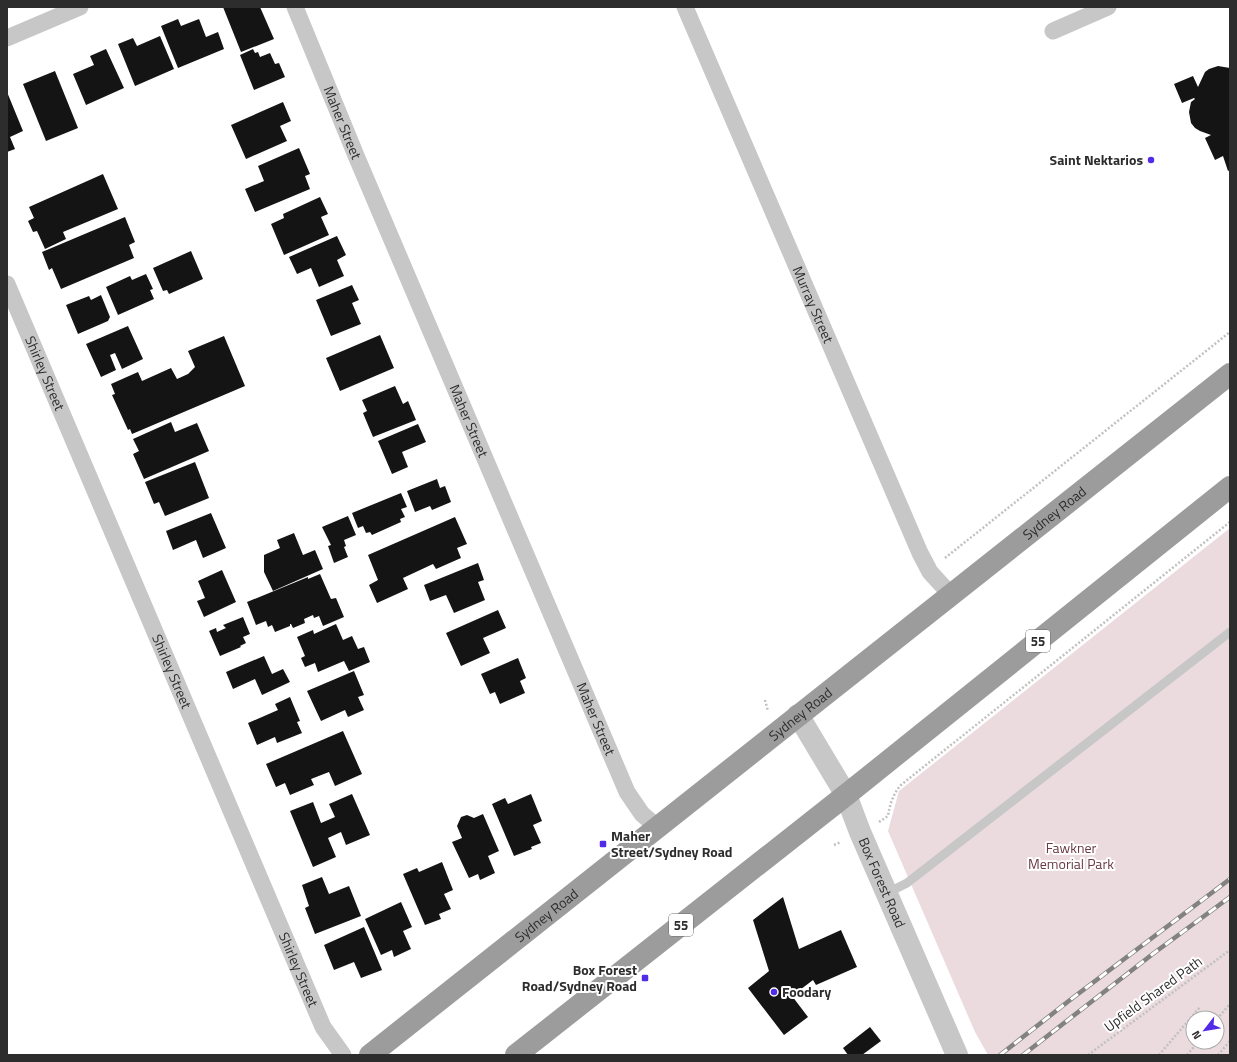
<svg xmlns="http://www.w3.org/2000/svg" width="1237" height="1062" viewBox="0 0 1237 1062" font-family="'Titillium Web',sans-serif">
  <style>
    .green { fill: #ebdade; fill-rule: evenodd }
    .building { fill: #141414 }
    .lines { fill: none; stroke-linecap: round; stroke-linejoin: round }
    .path { stroke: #c1c1c1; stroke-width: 2.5; stroke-dasharray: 2 2; stroke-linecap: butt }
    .service { stroke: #c7c7c7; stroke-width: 9 }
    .minor { stroke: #c7c7c7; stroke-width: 17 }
    .tertiary { stroke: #c7c7c7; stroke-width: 22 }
    .trunk { stroke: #9c9c9c; stroke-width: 22 }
    .rail-casing { stroke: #828282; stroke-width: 4.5 }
    .rail { stroke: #fff; stroke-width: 3; stroke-dasharray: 9; stroke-linecap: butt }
    .poi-dot { fill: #512be7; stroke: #fff; stroke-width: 1.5 }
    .labels { text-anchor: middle; stroke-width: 4; stroke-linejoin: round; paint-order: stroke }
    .shield { fill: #fff; stroke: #6c6c6c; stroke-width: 1 }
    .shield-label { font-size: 13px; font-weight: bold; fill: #2d2d2d }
    .street-label { font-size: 14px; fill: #2d2d2d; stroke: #fff }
    .poi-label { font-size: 14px; font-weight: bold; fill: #2d2d2d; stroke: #fff; text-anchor: end }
    .park-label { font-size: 14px; fill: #693a43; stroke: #fff }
  </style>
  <rect width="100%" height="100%" fill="#fff"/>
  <path class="green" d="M1230 528V1055H988L975 1032 888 831 899 791ZM1193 1018H1217V1042H1193Z"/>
  <g class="building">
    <path d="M223 7H260L274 39 241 52Z"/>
    <path d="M178 19 181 26 199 19 206 37 218 32 224 49 178 68 161 26Z"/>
    <path d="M160 36 174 69 135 86 118 44 133 38 137 46Z"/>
    <path d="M106 49 124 88 86 105 73 74 94 65 90 56Z"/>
    <path d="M253 49 255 53 258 52 260 57 270 53 275 64 279 63 285 77 254 90 240 55Z"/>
    <path d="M1218 66 1230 68V170L1228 171 1223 156 1215 160 1205 138 1211 135 1200 131 1195 128 1191 123 1189 112 1191 102 1195 99 1194 98 1182 103 1174 84 1193 76 1198 87 1205 72 1209 69Z"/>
    <path d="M55 71 78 128 46 141 23 84Z"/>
    <path d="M7 92 23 131 10 137 15 149 7 152Z"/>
    <path d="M283 102 291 121 280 126 287 141 246 159 231 125Z"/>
    <path d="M299 148 310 174 305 176 310 189 255 212 245 189 264 181 258 166Z"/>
    <path d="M103 174 118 209 63 232 66 239 45 249 37 231 33 232 28 221 34 218 29 207Z"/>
    <path d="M320 197 328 214 321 217 329 235 284 255 271 224 284 218 283 214Z"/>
    <path d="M125 217 135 242 129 245 134 258 61 289 52 268 49 270 42 252Z"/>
    <path d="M337 236 346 255 337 260 344 276 319 287 311 268 297 274 289 257Z"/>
    <path d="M191 251 203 279 169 294 167 290 163 291 153 268Z"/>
    <path d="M146 274 153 289 150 290 154 299 118 315 106 287 130 276 132 280Z"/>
    <path d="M352 285 359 300 352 303 361 324 331 336 316 300Z"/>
    <path d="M101 295 110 317 108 321 78 334 66 305 89 296 91 300Z"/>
    <path d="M128 326 143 359 122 369 115 353 110 355 116 370 101 377 86 344Z"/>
    <path d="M380 335 394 368 340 391 326 358Z"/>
    <path d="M224 336 245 386 132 434 130 429 128 430 112 395 115 394 111 384 138 372 142 381 171 368 177 379 188 374 195 367 188 351Z"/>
    <path d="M395 386 403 404 408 401 416 420 373 437 363 413 367 411 362 400Z"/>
    <path d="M171 422 175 432 197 423 209 451 144 479 133 454 139 451 133 439Z"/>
    <path d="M418 424 426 442 402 452 408 467 392 474 378 441Z"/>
    <path d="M195 462 209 498 165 516 159 502 154 504 145 482Z"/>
    <path d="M437 479 440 488 445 486 451 502 432 510 430 506 415 512 407 491Z"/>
    <path d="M401 493 407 507 401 509 405 517 400 519 401 522 372 535 370 532 366 533 363 526 358 528 352 513Z"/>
    <path d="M211 513 226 548 203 558 196 540 173 550 166 531Z"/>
    <path d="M348 516 356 535 344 540 346 546 344 547 348 557 334 563 328 546 331 545 322 527Z"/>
    <path d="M455 517 467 544 457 548 461 558 436 569 433 564 403 578 408 589 377 603 369 585 378 580 368 555Z"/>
    <path d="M294 533 303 555 315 550 323 569 273 591 264 572V555L280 548 277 540Z"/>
    <path d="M478 563 484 580 478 582 485 600 454 613 446 595 430 601 424 585Z"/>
    <path d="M222 570 236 602 204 617 197 601 205 598 198 581Z"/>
    <path d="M320 574 331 599 336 598 344 617 323 626 319 616 314 618 313 615 304 619 305 623 293 628 291 624H290V626L275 632 272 625 268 627 266 621 256 625 247 602 308 577V579Z"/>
    <path d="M498 610 506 628 483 638 490 653 461 666 446 633Z"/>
    <path d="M243 617 250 634 243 637 246 643 240 646 241 647 220 656 209 631 216 628 217 632 226 628 223 625Z"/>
    <path d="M336 624 343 640 352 636 358 649 364 647 370 662 349 671 344 661 318 672 315 663 305 667 301 658 305 656 297 637 313 630 314 634Z"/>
    <path d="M264 656 272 674 283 669 290 682 262 695 255 679 233 689 226 672Z"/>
    <path d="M518 658 526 678 520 681 525 693 500 704 495 692 490 694 481 674Z"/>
    <path d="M354 671 364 695 358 697 364 710 348 717 345 710 321 721 307 691Z"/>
    <path d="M290 697 300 721 297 722 302 733 277 743 275 737 257 745 248 723 278 710 275 704Z"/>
    <path d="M343 731 362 774 335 786 329 772 311 779 314 785 290 795 285 783 276 787 266 764Z"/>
    <path d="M352 794 370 835 346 845 341 832 328 838 336 857 313 867 290 811 313 802 321 823 335 817 329 804Z"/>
    <path d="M531 794 542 821 533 825 541 843 531 847 532 849 514 856 492 804 505 798 508 804Z"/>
    <path d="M483 814 499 851 488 856 495 873 480 880 478 874 469 878 452 842 462 838 457 826 461 817 467 815 474 818Z"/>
    <path d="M442 862 453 890 444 894 451 909 439 914 441 919 425 925 403 874 417 868 419 872Z"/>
    <path d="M322 877 329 894 349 886 361 916 315 934 305 908 309 906 302 885Z"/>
    <path d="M783 897 799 949 841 930 857 967 816 985 813 980 792 996 808 1017 784 1035 748 988 769 971 753 920Z"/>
    <path d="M401 902 412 927 403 931 411 949 394 957 392 950 381 955 365 919Z"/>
    <path d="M364 927 382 970 361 978 354 962 334 970 324 945Z"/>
    <path d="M870 1027 881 1041 862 1055H848L843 1048Z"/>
  </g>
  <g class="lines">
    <g class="path">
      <path d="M945 558 1230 332"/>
      <path d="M765 700 768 711"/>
      <path d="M879 822 888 816C890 804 893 794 901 785L1230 522"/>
      <path d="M834 845 841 842"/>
      <path d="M1217 1019 1230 1004"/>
      <path d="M1088 1055 1230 950"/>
      <path d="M1159 1055 1200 1007"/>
      <path d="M1187 1055 1198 1042"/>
      <path d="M1218 1055 1230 1041"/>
    </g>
    <path class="service" d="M887 893 907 883 1230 632"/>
    <g class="minor">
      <path id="s1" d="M295 7 357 158 627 792 642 814 657 827"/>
      <path id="s2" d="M685 7 920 553 930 572 951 595"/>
      <path d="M1053 31 1108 7"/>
      <path d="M7 38 80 7"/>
      <path id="s3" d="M7 284 323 1027 343 1055"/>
    </g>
    <path class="tertiary" id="s4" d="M798 715 846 795 860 832 957 1055"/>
    <g class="trunk">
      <path id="s5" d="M370 1055 1230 374"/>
      <path d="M516 1055 846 795 1230 487"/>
    </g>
    <defs>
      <g id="rail">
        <path d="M1000 1055 1070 1000 1230 879"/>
        <path d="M1023 1055 1154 953 1230 897"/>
      </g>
    </defs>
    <use href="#rail" class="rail-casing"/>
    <use href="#rail" class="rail"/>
  </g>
  <g class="poi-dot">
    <circle cx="1151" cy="160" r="4"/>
    <rect x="599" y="840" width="8" height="8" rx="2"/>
    <rect x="641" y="974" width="8" height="8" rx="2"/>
    <circle cx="774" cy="992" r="4"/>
  </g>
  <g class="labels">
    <g class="shield">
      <rect x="1026" y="630" width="24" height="22" rx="3"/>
      <rect x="669" y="914" width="24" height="22" rx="3"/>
    </g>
    <g class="shield-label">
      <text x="1038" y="646">55</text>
      <text x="681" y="930">55</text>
    </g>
    <g class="street-label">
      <text dy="5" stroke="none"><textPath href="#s1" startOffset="125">Maher Street</textPath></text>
      <text dy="5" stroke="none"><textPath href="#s2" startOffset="324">Murray Street</textPath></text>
      <text dy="5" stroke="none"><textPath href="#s3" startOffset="97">Shirley Street</textPath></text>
      <text dy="5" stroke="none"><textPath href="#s1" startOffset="449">Maher Street</textPath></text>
      <text dy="5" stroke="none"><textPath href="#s5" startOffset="873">Sydney Road</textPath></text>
      <text dy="5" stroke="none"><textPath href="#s3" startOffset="421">Shirley Street</textPath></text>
      <text dy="5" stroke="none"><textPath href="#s5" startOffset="549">Sydney Road</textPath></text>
      <text dy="5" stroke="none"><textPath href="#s1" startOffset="773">Maher Street</textPath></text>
      <text dy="5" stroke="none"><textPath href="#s4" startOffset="188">Box Forest Road</textPath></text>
      <text dy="5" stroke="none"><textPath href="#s5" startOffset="225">Sydney Road</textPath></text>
      <text dy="5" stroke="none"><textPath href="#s3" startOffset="745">Shirley Street</textPath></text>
      <text transform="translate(1153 994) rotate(-36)" y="5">Upfield Shared Path</text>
    </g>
    <g class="poi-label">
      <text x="1143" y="165">Saint Nektarios</text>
      <text x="611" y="841" text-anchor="start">Maher<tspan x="611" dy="16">Street/Sydney Road</tspan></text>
      <text x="637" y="975">Box Forest<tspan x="637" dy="16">Road/Sydney Road</tspan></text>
      <text x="782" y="997" text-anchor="start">Foodary</text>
    </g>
    <g class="park-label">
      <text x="1071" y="853">Fawkner<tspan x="1071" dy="16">Memorial Park</tspan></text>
    </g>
  </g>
  <rect width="1237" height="1062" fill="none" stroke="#2d2d2d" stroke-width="16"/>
  <g transform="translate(1205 1030) rotate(239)"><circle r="19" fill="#ffffff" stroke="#ababab"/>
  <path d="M0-3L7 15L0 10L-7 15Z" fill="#512be7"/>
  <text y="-6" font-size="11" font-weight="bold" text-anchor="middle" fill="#2d2d2d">N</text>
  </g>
</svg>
